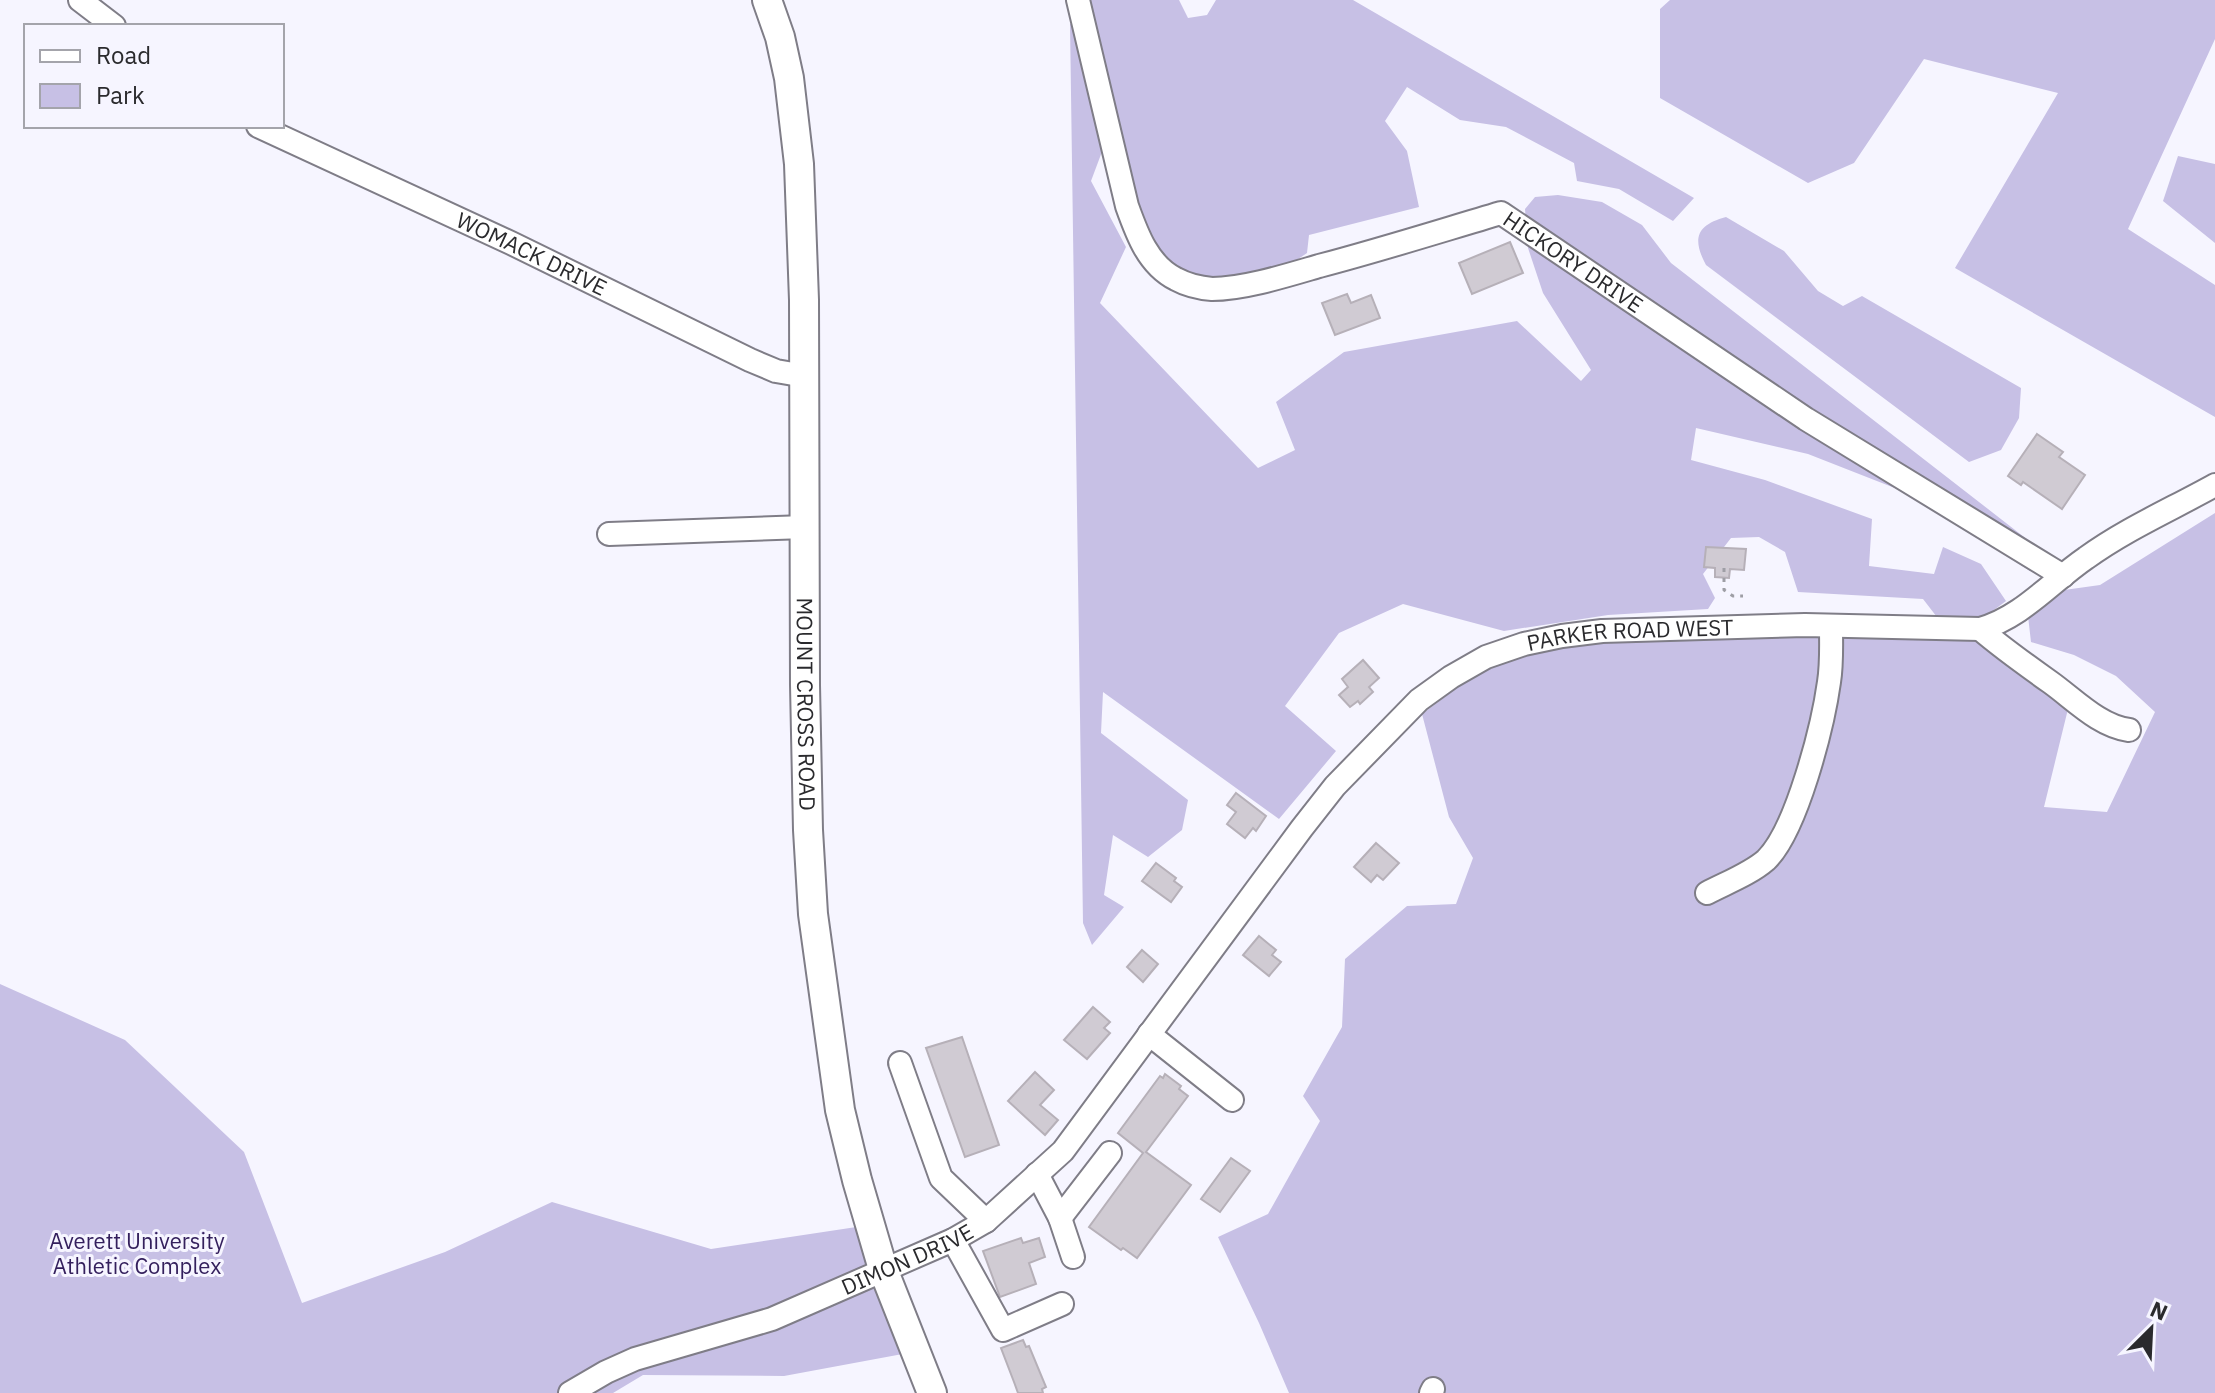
<svg xmlns="http://www.w3.org/2000/svg" width="2215" height="1393" viewBox="0 0 2215 1393" font-family="'IBM Plex Sans',sans-serif">
  <style>
    .green { fill: #c7c0e5 }
    .building { fill: #d0cbd3; stroke: #b6b0b8; stroke-width: 2 }
    .lines { fill: none; stroke-linecap: round; stroke-linejoin: round }
    .minor-casing { stroke: #7f7d87; stroke-width: 26 }
    .major-casing { stroke: #7f7d87; stroke-width: 32 }
    .path { stroke: #9e9ea5; stroke-width: 3; stroke-dasharray: 4 6; stroke-linecap: butt }
    .minor { stroke: #fff; stroke-width: 22 }
    .major { stroke: #fff; stroke-width: 28 }
    .labels { text-anchor: middle; stroke-width: 6; stroke-linejoin: round; paint-order: stroke }
    .street-label { font-size: 22px; fill: #2a2a2d; stroke: #f6f5ff }
    .park-label { font-size: 22px; fill: #34205d; stroke: #f6f5ff }
  </style>
  <rect width="100%" height="100%" fill="#f6f5ff"/>
  <g class="green">
    <path d="M1087 0H1179L1188 18 1207 15 1216 0H1353L1694 198 1673 221 1619 189 1577 181 1574 163 1506 127 1460 120 1407 87 1385 121 1407 151 1419 207 1309 235 1307 253 1285 268 1218 284 1173 270 1133 211Z"/>
    <path d="M1670 0H2215V39L2128 229 2215 285V417L1955 268 2058 93 1924 59 1854 163 1808 183 1660 98V9Z"/>
    <path d="M1076 22 1103 149 1091 181 1126 247 1100 303 1258 468 1295 450 1276 402 1344 352 1517 321 1581 381 1591 370 1543 293 1528 248 1525 209 1535 197 1558 195 1602 202 1642 225 1671 263 2046 554 2030 571 1910 494 1808 454 1696 428 1691 460 1765 480 1872 519 1869 566 1934 574 1943 547 1981 564 2006 601 1978 622 1940 621 1923 599 1798 592 1785 552 1759 537 1731 538 1703 574 1715 598 1708 609 1608 615 1504 631 1403 604 1339 633 1285 706 1336 751 1279 819 1103 692 1101 733 1188 800 1182 830 1148 857 1113 835 1104 895 1124 907 1092 945 1083 923 1070 24Z"/>
    <path d="M2178 156 2215 164V243L2163 201Z"/>
    <path d="M1726 217 1784 251 1818 291 1843 306 1862 296 2021 388 2019 418 2001 450 1969 462 1706 265C1692 239 1696 225 1726 217Z"/>
    <path d="M2215 513V1393H1289L1259 1323 1218 1237 1268 1214 1320 1121 1303 1096 1342 1027 1345 959 1407 906 1456 904 1473 858 1449 817 1422 714 1482 669 1533 651 1617 639 1822 632 1976 639 2068 709 2044 807 2107 812 2155 712 2116 676 2074 655 2031 642 2028 616 2057 591 2100 585Z"/>
    <path d="M0 984 125 1040 244 1152 302 1303 445 1252 552 1202 711 1249 863 1226 908 1353 784 1376 643 1375 613 1393H0Z"/>
  </g>
  <g class="building">
    <path d="M1510 242 1523 273 1472 294 1459 263Z"/>
    <path d="M1347 294 1351 303 1371 295 1380 318 1335 335 1322 303Z"/>
    <path d="M2037 434 2063 452 2059 457 2085 475 2062 509 2023 482 2021 485 2008 476Z"/>
    <path d="M1706 547 1746 549 1744 570 1730 569 1729 578 1715 577V568L1704 567Z"/>
    <path d="M1363 660 1379 678 1369 687 1373 692 1360 704 1358 701 1350 707 1339 695 1348 687 1342 679Z"/>
    <path d="M1236 793 1266 816 1256 831 1253 828 1245 838 1227 824 1236 812 1227 805Z"/>
    <path d="M1376 843 1399 863 1383 880 1377 875 1371 882 1354 867Z"/>
    <path d="M1156 863 1176 878 1174 881 1182 887 1171 902 1142 881Z"/>
    <path d="M1259 936 1276 950 1272 955 1281 962 1269 976 1243 955Z"/>
    <path d="M1142 950 1158 964 1143 982 1127 967Z"/>
    <path d="M1093 1007 1110 1022 1104 1028 1110 1033 1087 1059 1064 1040Z"/>
    <path d="M962 1037 999 1145 965 1157 926 1048Z"/>
    <path d="M1035 1072 1054 1090 1040 1105 1058 1120 1045 1135 1008 1101Z"/>
    <path d="M1165 1074 1181 1086 1179 1089 1188 1096 1146 1152 1191 1185 1137 1258 1123 1248 1121 1250 1089 1227 1143 1153 1118 1133 1160 1076 1163 1078Z"/>
    <path d="M1231 1158 1250 1171 1220 1212 1201 1199Z"/>
    <path d="M1021 1238 1023 1243 1039 1238 1045 1257 1029 1263 1036 1284 1000 1297 983 1251Z"/>
    <path d="M1023 1340 1026 1347 1029 1346 1046 1387 1042 1389 1043 1393H1018L1014 1382 1001 1348Z"/>
  </g>
  <g class="lines">
    <defs>
      <g id="minor">
        <path d="M80 0 114 26"/>
        <path id="s1" d="M1078 0 1127 206C1137 234 1148 265 1176 279 1187 285 1200 288 1212 289 1244 289 1288 275 1319 266 1380 250 1440 231 1501 213L1806 419 2063 576"/>
        <path id="s2" d="M258 126 511 243 750 360 776 371 805 376"/>
        <path d="M609 534 805 527"/>
        <path d="M1980 629C2002 648 2026 665 2050 682 2074 699 2099 726 2129 730"/>
        <path d="M1707 893C1726 883 1750 874 1766 860 1797 830 1823 725 1829 682 1832 663 1831 645 1831 627"/>
        <path d="M1149 1034 1232 1100"/>
        <path d="M900 1063 941 1178 986 1221"/>
        <path d="M1037 1174 1060 1218 1073 1257"/>
        <path d="M1060 1218 1110 1153"/>
        <path d="M953 1240 1003 1330 1062 1304"/>
        <path id="s3" d="M570 1393 606 1372 635 1359 772 1319 953 1240 986 1221 1063 1151 1302 828 1335 786 1419 700 1451 677 1486 657 1524 644 1562 636 1602 631 1805 625 1980 629C2021 618 2051 582 2086 558 2126 529 2172 509 2215 485"/>
        <path d="M1431 1393 1433 1389"/>
      </g>
      <g id="major">
        <path id="s4" d="M767 0 780 37 789 78 799 164 804 300 805 685 808 830 813 914 840 1110 857 1180 883 1269 932 1393"/>
      </g>
    </defs>
    <use href="#minor" class="minor-casing"/>
    <use href="#major" class="major-casing"/>
    <path class="path" d="M1724 568V590L1733 596H1743"/>
    <use href="#minor" class="minor"/>
    <use href="#major" class="major"/>
  </g>
  <g class="labels">
    <g class="street-label">
      <text dy="8" stroke="none"><textPath href="#s2" startOffset="302">WOMACK DRIVE</textPath></text>
      <text dy="8" stroke="none"><textPath href="#s1" startOffset="726">HICKORY DRIVE</textPath></text>
      <text dy="8" stroke="none"><textPath href="#s3" startOffset="1358">PARKER ROAD WEST</textPath></text>
      <text dy="8" stroke="none"><textPath href="#s4" startOffset="708">MOUNT CROSS ROAD</textPath></text>
      <text dy="8" stroke="none"><textPath href="#s3" startOffset="364">DIMON DRIVE</textPath></text>
    </g>
    <g class="park-label">
      <text x="137" y="1249">Averett University<tspan x="137" dy="25">Athletic Complex</tspan></text>
    </g>
  </g>
  <rect x="24" y="24" width="260" height="104" fill="#f6f5ff" stroke="#a4a4ab" stroke-width="2"/>
  <rect x="40" y="50" width="40" height="12" fill="#ffffff" stroke="#a4a4ab" stroke-width="2"/>
  <text x="96" y="64" font-size="24" fill="#2a2a2d">Road</text>
  <rect x="40" y="84" width="40" height="24" fill="#c7c0e5" stroke="#a4a4ab" stroke-width="2"/>
  <text x="96" y="104" font-size="24" fill="#2a2a2d">Park</text>
  <g transform="translate(2151 1329) rotate(24)" stroke="#f6f5ff" stroke-width="6" paint-order="stroke">
  <path d="M0-6L14 30L0 20L-14 30Z" fill="#2a2a2d"/>
  <text y="-12" font-size="22" font-weight="bold" text-anchor="middle" fill="#2a2a2d">N</text>
  </g>
</svg>
